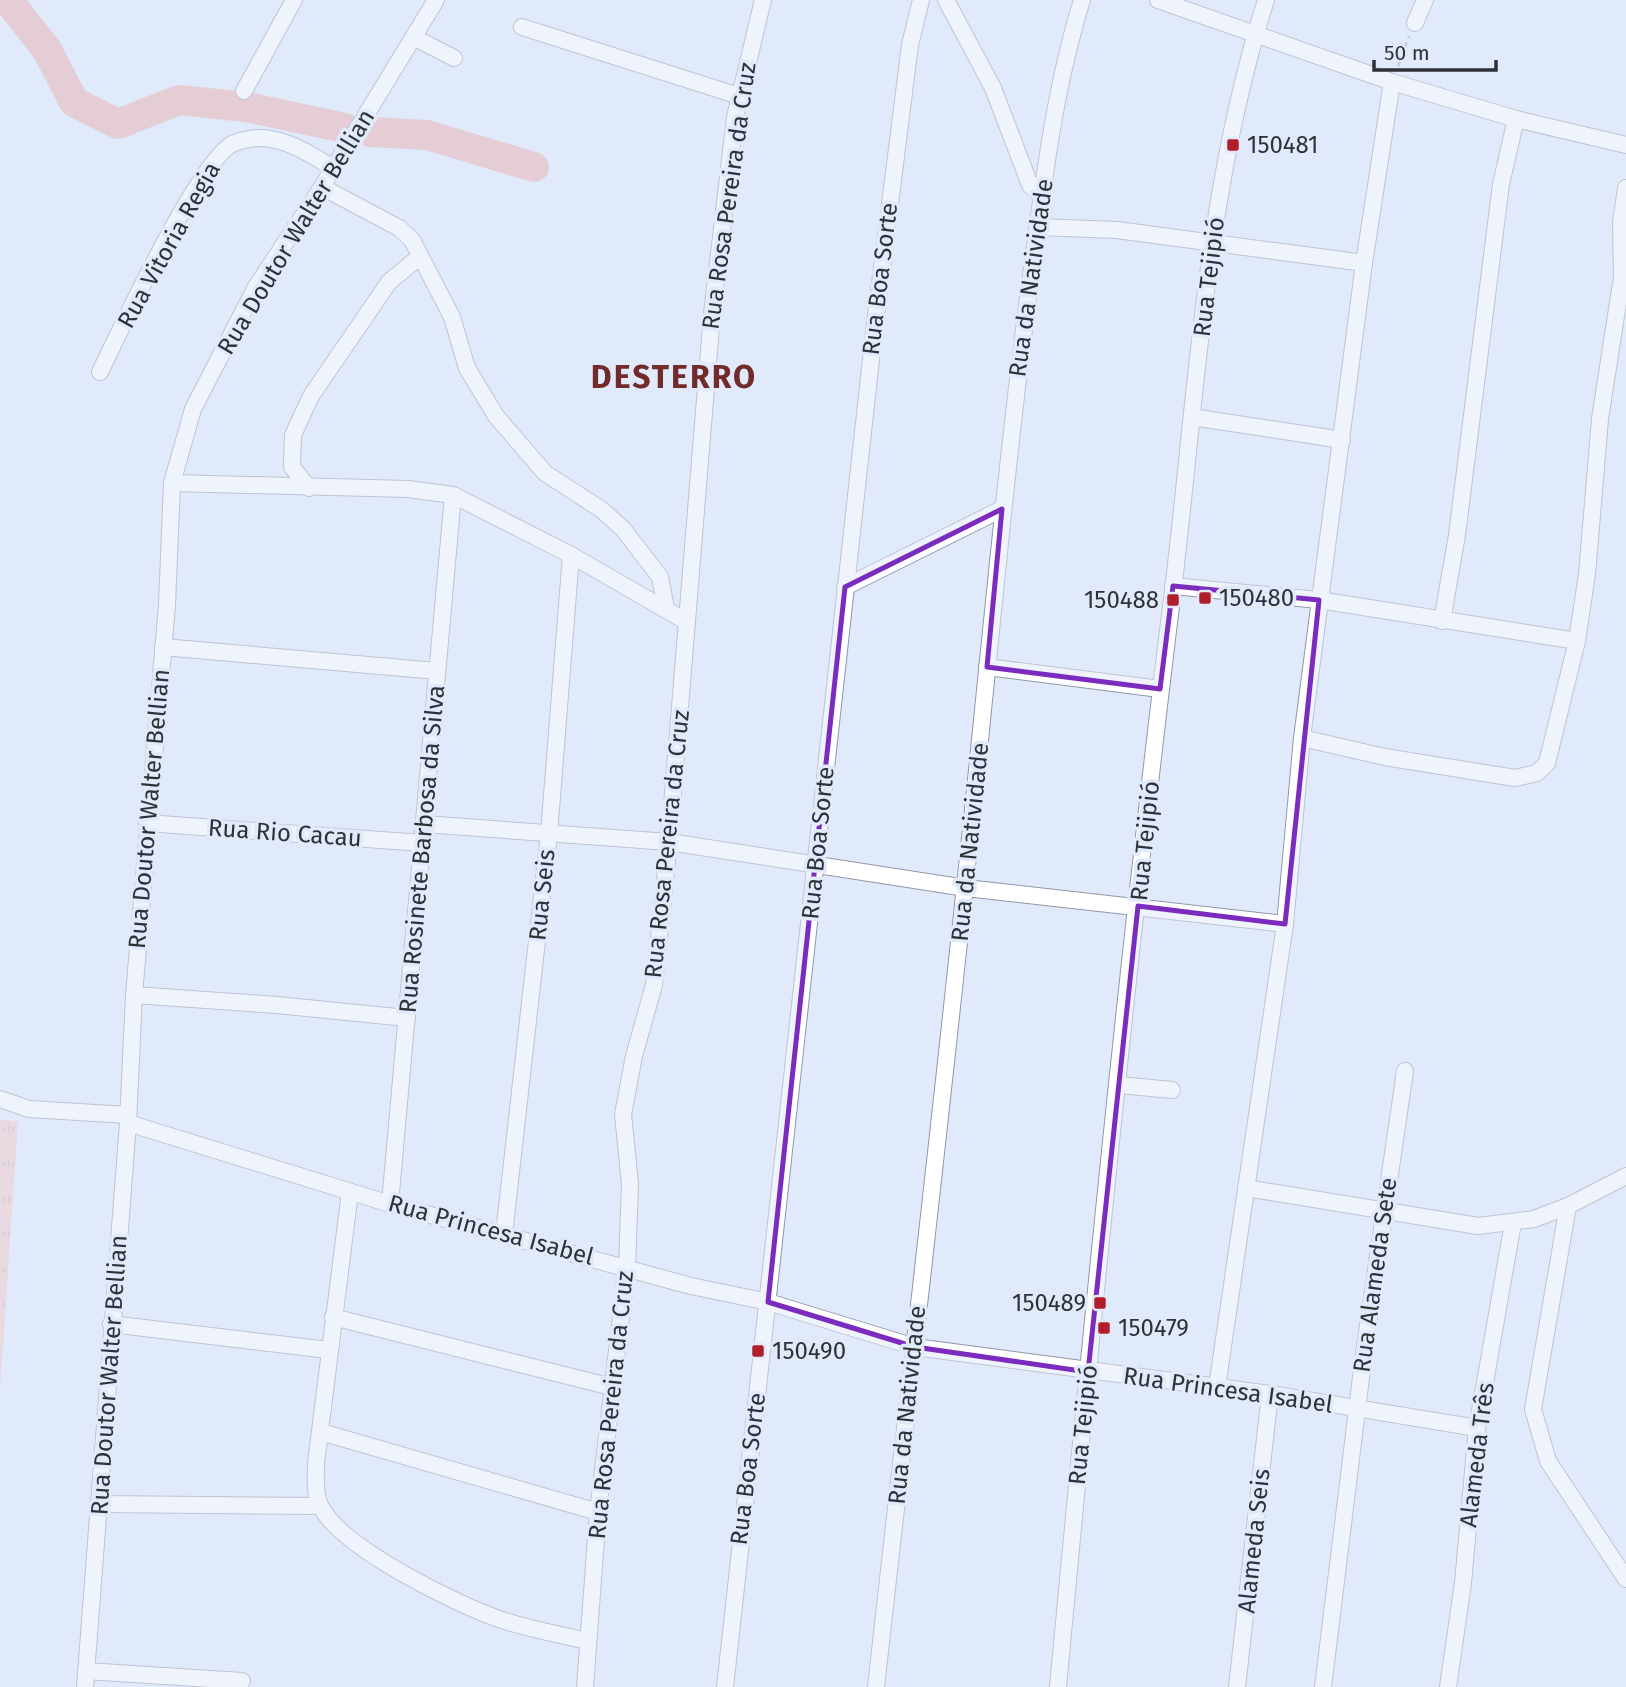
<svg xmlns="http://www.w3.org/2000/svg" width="1626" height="1687" viewBox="0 0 1626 1687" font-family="'Fira Sans',sans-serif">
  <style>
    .grass { fill: url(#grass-tufts) }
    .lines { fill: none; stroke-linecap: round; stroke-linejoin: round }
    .river { stroke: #e7aca8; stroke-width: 30 }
    .street-casing { stroke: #9098a7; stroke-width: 18 }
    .path { stroke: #9da4b0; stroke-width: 2.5; stroke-dasharray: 5 5; stroke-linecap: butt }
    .street { stroke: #fff; stroke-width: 16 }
    .marked { fill: none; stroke: #7b2cbf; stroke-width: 5; stroke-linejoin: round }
    .poi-dot { fill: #b01e2c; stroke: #e1eafa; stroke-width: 2.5 }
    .labels { text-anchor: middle; stroke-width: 7; stroke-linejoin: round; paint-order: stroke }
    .poi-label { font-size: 24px; fill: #2e3238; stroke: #e1eafa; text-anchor: start }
    .street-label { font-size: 24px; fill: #2e3238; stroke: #e1eafa }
    .district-label { font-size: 32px; font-weight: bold; letter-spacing: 2px; fill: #722b2b; stroke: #e1eafa }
  </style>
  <defs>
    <pattern id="grass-tufts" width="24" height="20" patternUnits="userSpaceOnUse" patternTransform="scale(1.75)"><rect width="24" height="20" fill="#f1c7c5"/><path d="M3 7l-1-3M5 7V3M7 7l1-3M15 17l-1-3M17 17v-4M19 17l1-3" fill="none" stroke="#cfabaa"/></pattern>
  </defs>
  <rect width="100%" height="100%" fill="#e1eafa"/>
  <path class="grass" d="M0 1119 18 1122 0 1390Z"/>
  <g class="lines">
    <g class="river">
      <path d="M8 0 47 50 74 102 118 124 179 100 246 107 345 128"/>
      <path d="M370 132 427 135 534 167"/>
    </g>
    <defs>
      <g id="street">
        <path d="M946 0 993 88 1030 185 1042 197"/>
        <path d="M1158 0 1392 82 1516 119 1626 145"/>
        <path d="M1415 23 1425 0"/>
        <path d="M522 27 739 96"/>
        <path d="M415 38 454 58"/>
        <path d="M244 91 294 0"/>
        <path d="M322 187 399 228 412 240 452 317 467 368 496 416 545 473 602 510 623 529 660 577 666 608"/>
        <path d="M1038 227 1117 230 1364 263"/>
        <path d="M100 372C120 331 200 158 234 143 270 128 305 150 334 169"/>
        <path d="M1192 417 1342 440"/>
        <path d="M172 483 408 489 453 495 571 555 687 622"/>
        <path d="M309 488 292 467 293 435 311 396 389 282 419 257"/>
        <path d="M1173 586 1319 600 1577 641"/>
        <path d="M845 587 1002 509"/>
        <path d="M1442 621 1457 535 1501 184 1516 119"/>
        <path d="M163 647 437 671"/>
        <path d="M987 667 1160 689"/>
        <path d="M1302 738 1385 757 1515 778 1537 773 1547 763 1577 641 1587 574 1600 419 1622 277 1621 222 1626 188"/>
        <path d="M147 823 422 843"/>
        <path d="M424 824 669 842 966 888 1285 924"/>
        <path d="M134 995 277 1005 407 1018"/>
        <path d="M1119 1085 1172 1090"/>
        <path d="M0 1099 29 1109 128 1115"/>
        <path d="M128 1123 390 1204 691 1286 768 1302 915 1347 1270 1394 1477 1428"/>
        <path d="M1246 1188 1478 1226 1534 1219 1568 1206 1626 1176"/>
        <path d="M350 1192 316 1463C316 1476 314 1493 320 1505 339 1547 456 1604 499 1619 527 1629 558 1634 587 1641"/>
        <path d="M390 1204 453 495"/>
        <path d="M1568 1206 1533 1409 1548 1461 1626 1579"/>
        <path d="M504 1234 549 834 571 555"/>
        <path d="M333 1317 612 1387"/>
        <path d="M111 1324 328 1350"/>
        <path d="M1217 1387 1285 924 1302 738 1364 263 1392 82"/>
        <path d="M321 1432 598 1512"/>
        <path d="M99 1504 320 1506"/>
        <path d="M86 1671 242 1681"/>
        <path d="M85 1687 128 1123 134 995 167 605 172 483 193 409 256 287 322 187 436 0"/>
        <path d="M585 1687 598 1512 627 1266 630 1184 623 1114 634 1056 654 985 669 842 712 314 735 117 763 0"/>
        <path d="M725 1687 875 323 910 45 921 0"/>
        <path d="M876 1687C912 1361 951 1036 983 710 998 563 1012 416 1032 268 1044 178 1055 87 1082 0"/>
        <path d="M1058 1687C1092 1321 1128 955 1173 590 1197 392 1205 191 1266 0"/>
        <path d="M1237 1687 1270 1394"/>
        <path d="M1323 1687 1364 1353 1405 1071"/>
        <path d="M1448 1687 1463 1583 1477 1428 1513 1223"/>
      </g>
    </defs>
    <use href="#street" class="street-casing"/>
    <path class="path" d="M1398 66 1409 36"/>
    <use href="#street" class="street"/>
  </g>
  <path d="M0 0H1626V1687H0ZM1002 509 987 667 1160 689 1173 586 1319 600 1285 924 1138 906 1088 1372 915 1347 768 1302 845 587Z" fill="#e1eafa" fill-opacity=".55" fill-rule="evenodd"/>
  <path class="marked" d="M1002 509 987 667 1160 689 1173 586 1319 600 1285 924 1138 906 1088 1372 915 1347 768 1302 845 587Z"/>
  <g class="poi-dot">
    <rect x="1226" y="138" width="14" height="14" rx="3.5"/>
    <rect x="1198" y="591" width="14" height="14" rx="3.5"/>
    <rect x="1166" y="593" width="14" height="14" rx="3.5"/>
    <rect x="1093" y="1296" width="14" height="14" rx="3.5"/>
    <rect x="1097" y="1321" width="14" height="14" rx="3.5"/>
    <rect x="751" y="1344" width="14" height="14" rx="3.5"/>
  </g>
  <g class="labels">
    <g class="poi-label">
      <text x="1247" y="153">150481</text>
      <text x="1219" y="606">150480</text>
      <text x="1159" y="608" text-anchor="end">150488</text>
      <text x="1086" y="1311" text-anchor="end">150489</text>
      <text x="1118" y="1336">150479</text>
      <text x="772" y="1359">150490</text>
    </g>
    <g class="street-label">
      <text transform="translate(729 196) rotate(-82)" y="8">Rua Rosa Pereira da Cruz</text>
      <text transform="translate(296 232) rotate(-59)" y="8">Rua Doutor Walter Bellian</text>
      <text transform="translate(169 245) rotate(-61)" y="8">Rua Vitoria Regia</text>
      <text transform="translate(1209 277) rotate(-83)" y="8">Rua Tejipió</text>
      <text transform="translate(1031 278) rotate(-82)" y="8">Rua da Natividade</text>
      <text transform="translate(880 279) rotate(-83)" y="8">Rua Boa Sorte</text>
      <text transform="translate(149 809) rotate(-85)" y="8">Rua Doutor Walter Bellian</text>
      <text transform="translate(285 833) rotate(4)" y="8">Rua Rio Cacau</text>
      <text transform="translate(1145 841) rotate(-84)" y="8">Rua Tejipió</text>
      <text transform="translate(970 842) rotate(-84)" y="8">Rua da Natividade</text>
      <text transform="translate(818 843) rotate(-84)" y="8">Rua Boa Sorte</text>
      <text transform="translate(667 844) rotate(-84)" y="8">Rua Rosa Pereira da Cruz</text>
      <text transform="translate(422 849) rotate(-85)" y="8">Rua Rosinete Barbosa da Silva</text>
      <text transform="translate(542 895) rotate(-84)" y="8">Rua Seis</text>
      <text transform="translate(491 1230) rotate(15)" y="8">Rua Princesa Isabel</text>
      <text transform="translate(1375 1275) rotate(-82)" y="8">Rua Alameda Sete</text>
      <text transform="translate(109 1375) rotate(-86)" y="8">Rua Doutor Walter Bellian</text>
      <text transform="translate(1228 1390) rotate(8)" y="8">Rua Princesa Isabel</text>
      <text transform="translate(611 1405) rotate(-84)" y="8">Rua Rosa Pereira da Cruz</text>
      <text transform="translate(907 1405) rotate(-84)" y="8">Rua da Natividade</text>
      <text transform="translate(1083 1425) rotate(-84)" y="8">Rua Tejipió</text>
      <text transform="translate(1477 1455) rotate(-83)" y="8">Alameda Três</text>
      <text transform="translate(748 1469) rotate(-83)" y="8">Rua Boa Sorte</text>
      <text transform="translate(1254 1541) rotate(-84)" y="8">Alameda Seis</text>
    </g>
    <g class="district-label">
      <text x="674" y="388">DESTERRO</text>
    </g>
  </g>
  <path d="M1374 60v10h122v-10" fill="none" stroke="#2e3238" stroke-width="3.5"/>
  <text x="1384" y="60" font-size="21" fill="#2e3238" stroke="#e1eafa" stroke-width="5" paint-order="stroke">50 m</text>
</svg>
